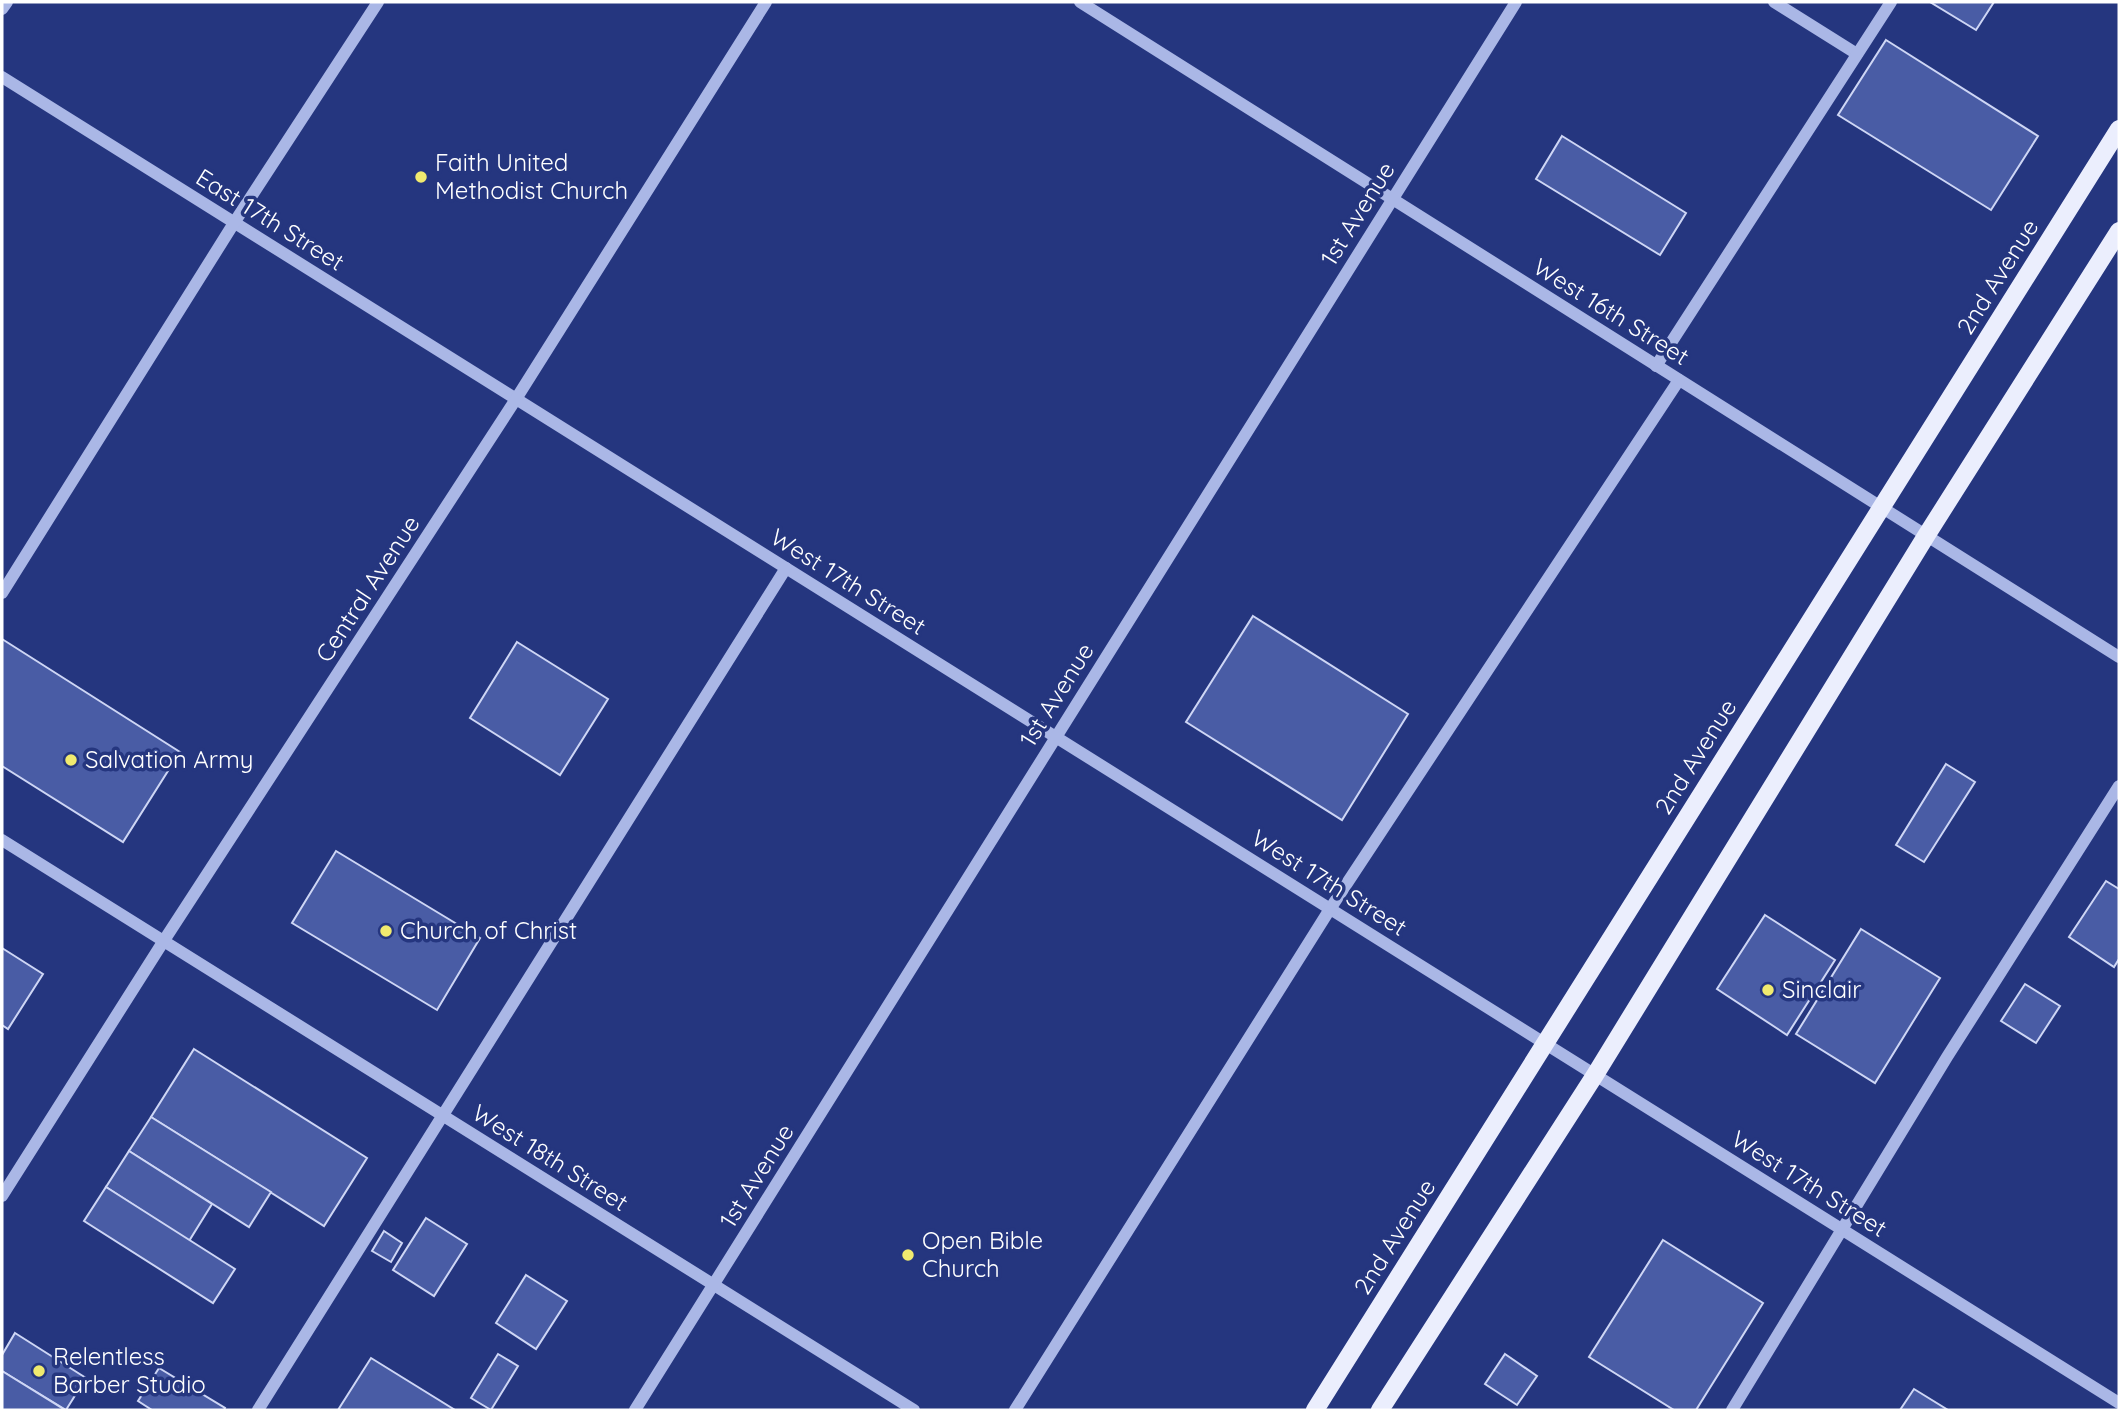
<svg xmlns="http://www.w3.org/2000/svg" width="2121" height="1412" viewBox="0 0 2121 1412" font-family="Quicksand,sans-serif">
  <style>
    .building { fill: #495ca5; stroke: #ced6f5; stroke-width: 2 }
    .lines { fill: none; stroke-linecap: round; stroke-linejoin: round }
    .minor { stroke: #aab7e6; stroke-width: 12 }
    .major { stroke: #ebeefd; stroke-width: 18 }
    .poi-dot { fill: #f0ea6f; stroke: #25367f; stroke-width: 2.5 }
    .labels { text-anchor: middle; stroke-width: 7; stroke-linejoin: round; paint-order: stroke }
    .poi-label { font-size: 24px; fill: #fff; stroke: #25367f; text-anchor: start }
    .street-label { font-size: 24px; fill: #fff; stroke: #25367f }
  </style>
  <rect width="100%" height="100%" fill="#25367f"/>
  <g class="building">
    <path d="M1930 2H1994L1976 30Z"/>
    <path d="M1886 40 2038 136 1991 210 1838 115Z"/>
    <path d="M1562 136 1686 213 1660 255 1536 179Z"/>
    <path d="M1253 616 1408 714 1342 820 1186 722Z"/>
    <path d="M2 639 180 752 123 842 2 766Z"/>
    <path d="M517 642 608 699 560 775 470 718Z"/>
    <path d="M1946 764 1975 782 1924 862 1896 845Z"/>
    <path d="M336 851 480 938 437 1010 292 923Z"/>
    <path d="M2106 881 2119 889V959L2114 967 2069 937Z"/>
    <path d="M1765 915 1835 960 1787 1035 1717 989Z"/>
    <path d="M1861 929 1940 978 1875 1083 1796 1034Z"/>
    <path d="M2 948 43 974 8 1029 2 1025Z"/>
    <path d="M2025 984 2060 1006 2036 1043 2001 1021Z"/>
    <path d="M194 1049 367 1158 324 1226 151 1117Z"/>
    <path d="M151 1117 271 1192 249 1227 129 1151Z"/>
    <path d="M129 1151 212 1204 189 1241 106 1187Z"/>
    <path d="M106 1187 235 1269 213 1303 84 1221Z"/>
    <path d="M426 1218 467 1244 434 1296 393 1270Z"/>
    <path d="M384 1231 402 1243 391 1262 372 1251Z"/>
    <path d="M1663 1240 1763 1303 1696 1410H1674L1589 1357Z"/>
    <path d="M526 1275 567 1301 536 1349 496 1323Z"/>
    <path d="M15 1333 86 1378 66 1410 2 1371V1355Z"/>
    <path d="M498 1354 518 1366 491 1410 471 1398Z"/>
    <path d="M1505 1354 1537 1376 1517 1405 1485 1384Z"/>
    <path d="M371 1358 455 1410H338Z"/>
    <path d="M159 1368 225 1408 224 1410H152L138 1401Z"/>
    <path d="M2 1371 65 1410H2Z"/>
    <path d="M1914 1389 1948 1410H1900Z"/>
  </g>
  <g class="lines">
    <g class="minor">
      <path d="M1080 2 2119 657"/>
      <path d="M1774 2 1857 54"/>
      <path d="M2 9 7 2"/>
      <path d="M2 77 2119 1403"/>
      <path d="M1656 366 1891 2"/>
      <path d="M2 593 234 223 378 2"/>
      <path d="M2 840 914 1410"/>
      <path d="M2 1196 163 942 516 399 766 2"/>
      <path d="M258 1410 786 568"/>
      <path d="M635 1410 1516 2"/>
      <path d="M1015 1410 1330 909 1679 380"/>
      <path d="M1732 1410 1947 1057 2119 786"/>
    </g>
    <g class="major">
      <path d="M1315 1410 2119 129"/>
      <path d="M1380 1410 1595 1075 1926 536 2119 231"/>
    </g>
  </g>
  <g class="poi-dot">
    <circle cx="421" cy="177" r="7"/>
    <circle cx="71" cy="760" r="7"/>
    <circle cx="386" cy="931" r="7"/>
    <circle cx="1768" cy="990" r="7"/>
    <circle cx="908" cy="1255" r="7"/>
    <circle cx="39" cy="1371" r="7"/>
  </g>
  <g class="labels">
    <g class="poi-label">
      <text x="435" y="171">Faith United<tspan x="435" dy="28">Methodist Church</tspan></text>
      <text x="85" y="768">Salvation Army</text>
      <text x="400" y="939">Church of Christ</text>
      <text x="1782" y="998">Sinclair</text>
      <text x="922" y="1249">Open Bible<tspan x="922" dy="28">Church</tspan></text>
      <text x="53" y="1365">Relentless<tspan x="53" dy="28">Barber Studio</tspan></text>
    </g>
    <g class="street-label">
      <text transform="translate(1358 214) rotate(-58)" y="8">1st Avenue</text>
      <text transform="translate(270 220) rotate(32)" y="8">East 17th Street</text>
      <text transform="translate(1998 277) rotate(-58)" y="8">2nd Avenue</text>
      <text transform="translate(1611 312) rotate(32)" y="8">West 16th Street</text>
      <text transform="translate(848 582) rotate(32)" y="8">West 17th Street</text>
      <text transform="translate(368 589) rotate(-57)" y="8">Central Avenue</text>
      <text transform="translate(1057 695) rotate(-58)" y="8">1st Avenue</text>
      <text transform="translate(1696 757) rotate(-58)" y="8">2nd Avenue</text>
      <text transform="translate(1329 883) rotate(32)" y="8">West 17th Street</text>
      <text transform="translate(550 1158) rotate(32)" y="8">West 18th Street</text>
      <text transform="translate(757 1176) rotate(-58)" y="8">1st Avenue</text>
      <text transform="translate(1809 1184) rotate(32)" y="8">West 17th Street</text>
      <text transform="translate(1395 1237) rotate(-58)" y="8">2nd Avenue</text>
    </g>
  </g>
  <rect width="2121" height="1412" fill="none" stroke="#ffffff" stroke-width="7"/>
</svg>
